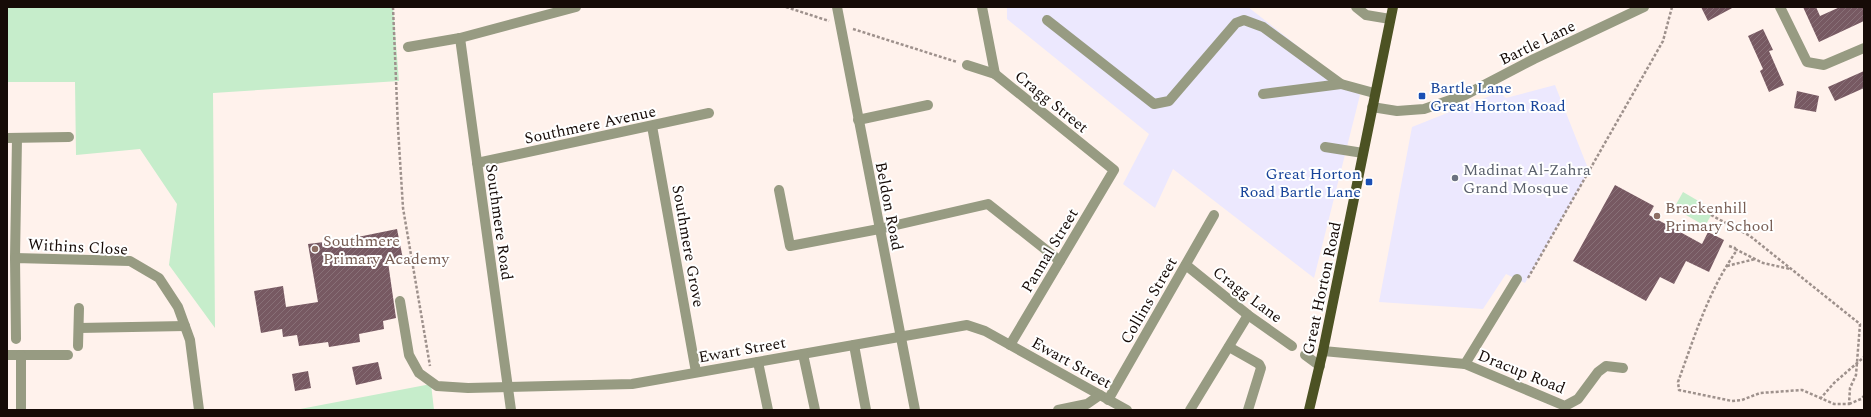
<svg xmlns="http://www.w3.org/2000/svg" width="1871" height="417" viewBox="0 0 1871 417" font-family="Spectral,serif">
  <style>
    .industrial { fill: #ece8fe }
    .green { fill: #c6edcb }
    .building { fill: url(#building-hatch) }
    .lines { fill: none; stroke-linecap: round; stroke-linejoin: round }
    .path { stroke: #9e918c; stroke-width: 2.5; stroke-dasharray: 3 2; stroke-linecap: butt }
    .minor { stroke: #979b82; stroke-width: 10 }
    .major { stroke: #4c5223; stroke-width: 10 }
    .transit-dot { fill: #1a4fb4; stroke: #fff; stroke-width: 1.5 }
    .worship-dot { fill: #6b7280; stroke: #fff; stroke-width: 1.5 }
    .education-dot { fill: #8d6e63; stroke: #fff; stroke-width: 1.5 }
    .labels { text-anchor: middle; stroke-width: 4; stroke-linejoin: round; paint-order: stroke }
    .street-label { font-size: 16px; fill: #160b07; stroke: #fff }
    .transit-label { font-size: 16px; fill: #164399; stroke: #fff; text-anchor: start }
    .worship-label { font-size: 16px; fill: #5b616d; stroke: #fff; text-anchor: start }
    .education-label { font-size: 16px; fill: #785e54; stroke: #fff; text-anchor: start }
  </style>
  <defs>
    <pattern id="building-hatch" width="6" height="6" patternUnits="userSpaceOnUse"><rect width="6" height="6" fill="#775962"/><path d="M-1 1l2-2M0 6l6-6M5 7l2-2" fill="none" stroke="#887077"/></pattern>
  </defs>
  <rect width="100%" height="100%" fill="#fff2ec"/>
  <g class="industrial">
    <path d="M1007 7H1248L1360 95 1314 278 1173 169 1155 208 1123 184 1149 134 1007 19Z"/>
    <path d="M1555 85 1589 171 1525 283 1506 274 1483 309 1379 302 1412 127 1500 92 1506 98Z"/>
  </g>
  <g class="green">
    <path d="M7 7H393L399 81 213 93 215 328 169 265 177 204 140 149 76 155 75 82H7Z"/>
    <path d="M1683 192 1714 210 1705 226 1674 208Z"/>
    <path d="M431 384 434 410H295Z"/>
  </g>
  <g class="building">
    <path d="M1701 7H1734L1708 21Z"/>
    <path d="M1803 7H1816L1820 16 1840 7H1864V21L1819 42Z"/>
    <path d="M1763 29 1773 50 1769 51 1784 85 1769 92 1760 71 1763 69 1748 36Z"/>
    <path d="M1864 71V88L1835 101 1828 87Z"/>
    <path d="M1797 91 1819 96 1816 112 1794 108Z"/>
    <path d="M1615 185 1654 206 1649 215 1702 244 1708 232 1724 240 1709 272 1686 261 1674 284 1660 277 1646 301 1573 261Z"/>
    <path d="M397 229 403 259 388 262 396 318 383 321 384 329 359 334 360 342 329 347 328 342 299 346 297 335 283 337 282 329 261 333 254 291 283 286 286 307 318 302 308 244 348 239Z"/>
    <path d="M378 362 382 379 356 385 352 367Z"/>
    <path d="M308 371 311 388 295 391 292 374Z"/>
  </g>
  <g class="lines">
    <g class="path">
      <path d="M393 7 398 128 403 208 430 366"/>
      <path d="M786 7 829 21"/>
      <path d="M853 29 957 62"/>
      <path d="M1711 215 1750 236 1860 324 1856 375 1850 388 1849 404H1834L1802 390 1760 393 1742 400 1732 401 1679 390 1678 382C1694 338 1708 292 1735 253V248L1729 246"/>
      <path d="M1735 249 1763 263 1790 269"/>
      <path d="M1727 266 1755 259"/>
      <path d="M1528 278 1663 41 1672 7"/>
      <path d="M1820 399 1834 383 1864 357"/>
      <path d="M1849 404 1861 399 1864 396"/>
    </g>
    <g class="minor">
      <path d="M837 7 915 410"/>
      <path d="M982 7 995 74"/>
      <path d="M1356 7 1366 15 1390 19"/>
      <path d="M1780 7 1807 62 1824 65 1864 48"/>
      <path d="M1047 20 1154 104 1169 101 1236 23 1244 20 1263 27 1341 84 1374 93"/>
      <path d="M460 38 511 410"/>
      <path d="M408 47 460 38 576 7"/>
      <path d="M967 65 995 74 1114 170 1010 345"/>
      <path d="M1263 94 1341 84"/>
      <path d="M1372 107 1397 111 1424 109 1465 95 1534 59 1644 7"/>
      <path d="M858 120 928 105"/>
      <path d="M652 126 696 372"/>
      <path d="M7 138 69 137"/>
      <path d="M1325 147 1363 153"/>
      <path d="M477 163 709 113"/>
      <path d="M779 190 790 246 879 229 988 204 1060 261"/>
      <path d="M15 258 17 138"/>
      <path d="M1186 265 1248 315 1292 346"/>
      <path d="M400 301 409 355 419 373 437 386 468 388 632 384 967 325 985 331 1127 410"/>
      <path d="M79 328 185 326"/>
      <path d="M16 339 15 258 130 261 159 278 178 307 190 340 199 410"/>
      <path d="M854 345 866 410"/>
      <path d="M78 346 79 308"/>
      <path d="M1229 347 1259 364 1261 368 1248 410"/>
      <path d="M1323 351 1465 364 1565 406 1578 399 1598 372 1606 366 1623 368"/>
      <path d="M803 354 815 410"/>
      <path d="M7 355H68"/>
      <path d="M21 355V410"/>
      <path d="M1305 355 1320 366"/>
      <path d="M758 362 768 410"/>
      <path d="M1465 364 1517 279"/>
      <path d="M1108 400 1214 215"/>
      <path d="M1058 410 1087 404 1100 395"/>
      <path d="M1190 410 1248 315"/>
    </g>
    <path class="major" d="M1309 410 1323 351 1393 7"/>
  </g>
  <g class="transit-dot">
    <rect x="1418" y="92" width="8" height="8" rx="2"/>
    <rect x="1365" y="178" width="8" height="8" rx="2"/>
  </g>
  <circle class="worship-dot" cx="1455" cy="178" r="4"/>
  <g class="education-dot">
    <circle cx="1657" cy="216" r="4"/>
    <circle cx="315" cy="249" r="4"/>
  </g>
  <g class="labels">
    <g class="street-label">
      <text transform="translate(1537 42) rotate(-26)" y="6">Bartle Lane</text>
      <text transform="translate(1052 101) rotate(39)" y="6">Cragg Street</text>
      <text transform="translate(590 124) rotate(-12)" y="6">Southmere Avenue</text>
      <text transform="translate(890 206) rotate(79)" y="6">Beldon Road</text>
      <text transform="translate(500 222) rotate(82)" y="6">Southmere Road</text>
      <text transform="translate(78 246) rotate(3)" y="6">Withins Close</text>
      <text transform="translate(689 246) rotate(80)" y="6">Southmere Grove</text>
      <text transform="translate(1049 250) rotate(-59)" y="6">Pannal Street</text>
      <text transform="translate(1321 288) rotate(-78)" y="6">Great Horton Road</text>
      <text transform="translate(1248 294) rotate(37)" y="6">Cragg Lane</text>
      <text transform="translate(1148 300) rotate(-60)" y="6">Collins Street</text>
      <text transform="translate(742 349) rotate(-10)" y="6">Ewart Street</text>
      <text transform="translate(1072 362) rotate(29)" y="6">Ewart Street</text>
      <text transform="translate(1522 371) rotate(22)" y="6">Dracup Road</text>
    </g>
    <g class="transit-label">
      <text x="1430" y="93">Bartle Lane<tspan x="1430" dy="18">Great Horton Road</tspan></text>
      <text x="1361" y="179" text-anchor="end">Great Horton<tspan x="1361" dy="18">Road Bartle Lane</tspan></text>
    </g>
    <g class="worship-label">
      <text x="1463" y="175">Madinat Al-Zahra<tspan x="1463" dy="18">Grand Mosque</tspan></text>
    </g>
    <g class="education-label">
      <text x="1665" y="213">Brackenhill<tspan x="1665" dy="18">Primary School</tspan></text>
      <text x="323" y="246">Southmere<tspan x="323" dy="18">Primary Academy</tspan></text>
    </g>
  </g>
  <rect width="1871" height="417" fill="none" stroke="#160b07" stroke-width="16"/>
</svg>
